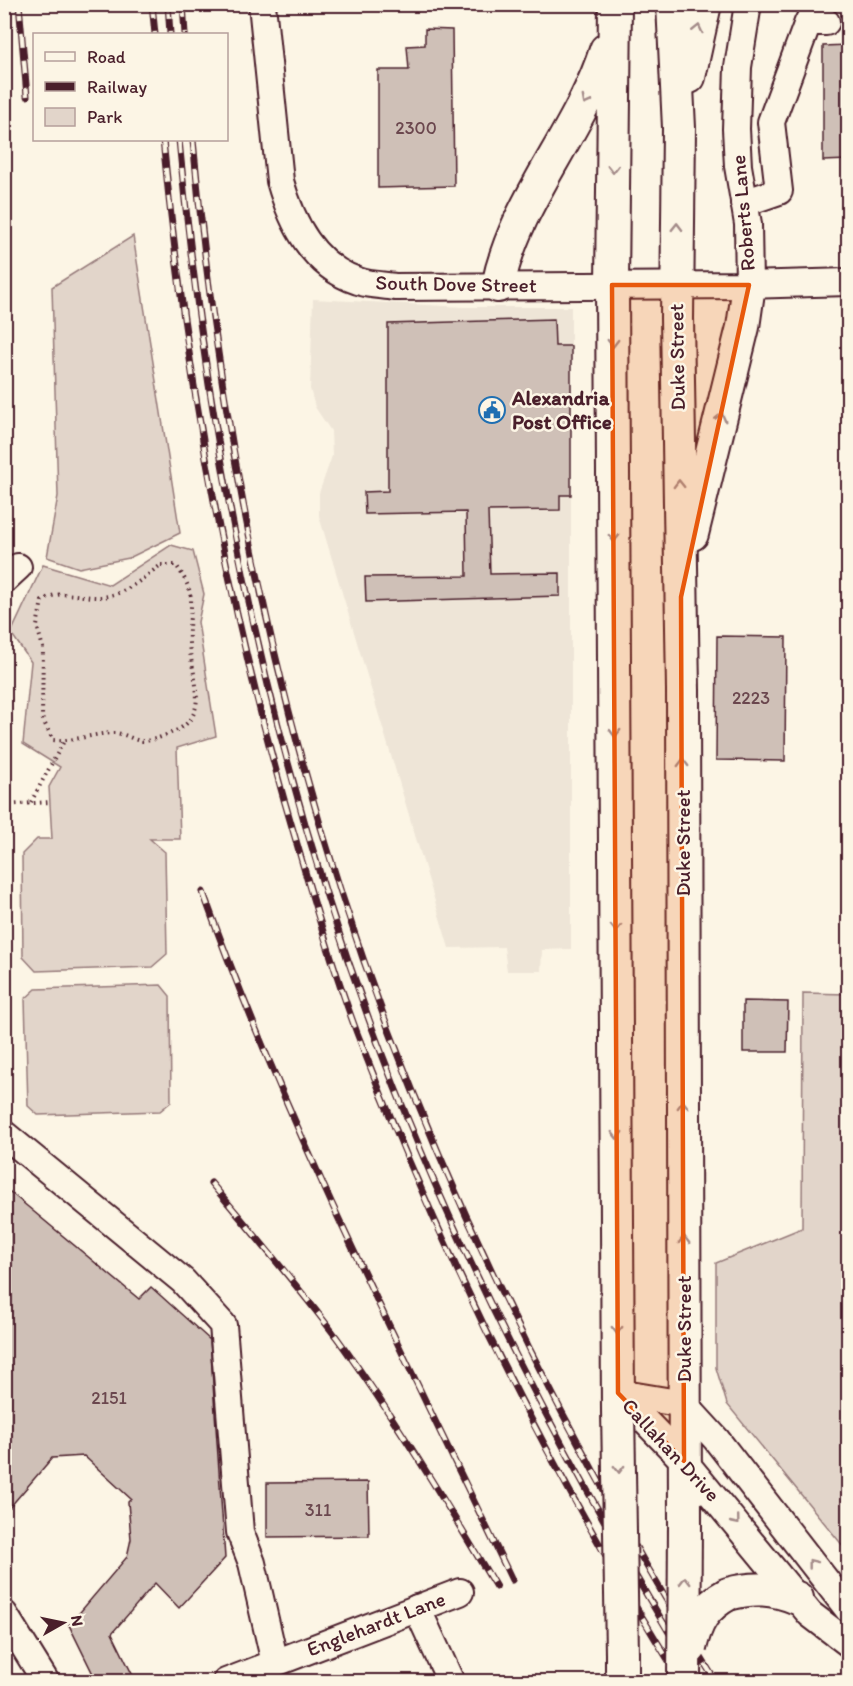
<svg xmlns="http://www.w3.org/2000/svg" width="853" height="1686" viewBox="0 0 853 1686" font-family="Itim,sans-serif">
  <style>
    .built { fill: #eee5d7 }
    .green { fill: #e2d5ca; stroke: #967a7a; stroke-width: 1.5 }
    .building { fill: #cfc0b7; stroke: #4a1f2b; stroke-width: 1.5 }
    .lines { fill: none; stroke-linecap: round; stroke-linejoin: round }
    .minor-casing { stroke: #4a1f2b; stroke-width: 30 }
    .major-casing { stroke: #4a1f2b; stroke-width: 36 }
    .path { stroke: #4a1f2b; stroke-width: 4; stroke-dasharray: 1.5 4.5; stroke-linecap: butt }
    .minor { stroke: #fcf5e5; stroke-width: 26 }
    .major { stroke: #fcf5e5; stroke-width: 32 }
    .rail-casing { stroke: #4a1f2b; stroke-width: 7 }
    .rail { stroke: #fcf5e5; stroke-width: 4.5; stroke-dasharray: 14; stroke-linecap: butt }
    .major-bridge-casing { stroke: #4a1f2b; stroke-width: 36; stroke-linecap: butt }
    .major-bridge { stroke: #fcf5e5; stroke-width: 32 }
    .oneway { stroke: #a38a88 }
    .marked { fill: #e8590c; fill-opacity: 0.2; stroke: #e8590c; stroke-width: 4.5; stroke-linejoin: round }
    .labels { text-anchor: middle; stroke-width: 5; stroke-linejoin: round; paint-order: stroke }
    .number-label { font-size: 18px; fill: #6b474e }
    .street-label { font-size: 21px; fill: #4a1f2b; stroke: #fcf5e5 }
    .poi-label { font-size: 21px; font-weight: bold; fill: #4a1f2b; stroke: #fcf5e5; text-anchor: start }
  </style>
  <rect width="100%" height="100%" fill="#fcf5e5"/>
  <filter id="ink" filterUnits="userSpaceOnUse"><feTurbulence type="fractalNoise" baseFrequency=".0167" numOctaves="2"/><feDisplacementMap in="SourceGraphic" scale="12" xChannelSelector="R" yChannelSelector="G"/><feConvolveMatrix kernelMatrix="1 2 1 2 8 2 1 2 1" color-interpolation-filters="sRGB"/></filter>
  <g filter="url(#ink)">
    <path class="built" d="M313 299 464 307H571V949L542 950 541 971H507L504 947 449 948 319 516V493L332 456 331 431 315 407 310 389Z"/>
    <g class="green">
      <path d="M133 236 180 533 129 558 79 568 47 557 58 496 52 287Z"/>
      <path d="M171 545 193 551 204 594 198 622 216 736 177 748 180 839H150L165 852 167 954 152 967 36 971 23 957 22 854 37 839H52L49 787 60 767 23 744 31 662 11 633 43 565 110 585Z"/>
      <path d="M161 985 170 996 171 1102 160 1111 38 1115 28 1106 25 999 36 989Z"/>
      <path d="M803 993 848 994V1552L727 1404 716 1368V1263L802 1228Z"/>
    </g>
    <g class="building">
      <path d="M425 29 452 30 454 186 378 188V70H409L407 46 425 45Z"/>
      <path d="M848 45V160L823 161V46Z"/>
      <path d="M554 319 555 346H571V495H560V510L488 511 490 574 560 573V596L366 602 365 577 467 576 466 512 365 514 364 492 388 491V324Z"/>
      <path d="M717 636 786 637 785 761 716 760Z"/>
      <path d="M743 1001 788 1002 787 1052H743Z"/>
      <path d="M4 1187 139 1299 151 1287 210 1340 225 1558 179 1608 155 1583 112 1633 133 1676 122 1682H97L69 1625 127 1557 131 1539 128 1502 131 1499 84 1456 52 1458 4 1514Z"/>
      <path d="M368 1482 369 1536 267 1537V1483Z"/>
    </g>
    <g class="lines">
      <defs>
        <g id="minor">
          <path d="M262 4 280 181C292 223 313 266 358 281 369 285 383 285 395 287L749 285 848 282"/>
          <path d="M748 4 738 67 736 129 738 166 748 224 749 285"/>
          <path d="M744 203 779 191 771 122 808 22H826"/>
          <path d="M4 580 18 567"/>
          <path d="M4 1134 183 1281 223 1325 240 1532 252 1563 275 1663"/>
          <path d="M618 1393 684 1461 810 1614 848 1643"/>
          <path d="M618 1393 684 1404 716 1439 848 1609"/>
          <path d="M417 1608 451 1682"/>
          <path d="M4 1614 46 1682"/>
          <path d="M226 1682 460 1592"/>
        </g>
        <g id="major">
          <path d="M615 4 612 285 618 1410"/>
          <path d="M673 4 679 128 677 318 683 690 685 1525"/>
          <path d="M689 77 705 4"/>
          <path d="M498 286C515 200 580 133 606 50"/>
          <path d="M692 534 743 327 749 285"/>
          <path d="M728 1594C753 1587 773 1588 797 1598"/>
          <path d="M622 1682V1654"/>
        </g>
      </defs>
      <use href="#minor" class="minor-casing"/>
      <use href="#major" class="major-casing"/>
      <g class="path">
        <path d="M161 565H176C201 601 187 606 189 643 191 676 213 715 173 732 164 736 153 741 142 741 132 740 123 732 112 733 91 734 73 742 53 740L42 718 43 648 37 626 42 601C60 588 79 598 100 597 124 596 143 578 161 565Z"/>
        <path d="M31 802 64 741"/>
        <path d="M4 805 50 802"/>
      </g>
      <use href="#minor" class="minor"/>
      <use href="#major" class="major"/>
      <defs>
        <g id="rail">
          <path d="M19 4 27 96"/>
          <path d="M152 4 155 34"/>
          <path d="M168 4 170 34"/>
          <path d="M183 4 185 34"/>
          <path d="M163 140C186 379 228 614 297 844 315 907 334 971 357 1033 445 1262 551 1474 682 1682"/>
          <path d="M179 140C207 442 266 740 371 1025 456 1255 571 1473 699 1682"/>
          <path d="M193 140C220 440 281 742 387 1025 474 1255 587 1473 716 1682"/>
          <path d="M203 892C288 1129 403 1353 512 1580"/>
          <path d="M211 1183C254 1234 297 1285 337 1338 395 1418 446 1503 496 1587"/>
        </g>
      </defs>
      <use href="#rail" class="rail-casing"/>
      <use href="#rail" class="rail"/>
      <defs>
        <g id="major-bridge">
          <path d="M618 1410 622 1654"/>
          <path d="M690 1648C696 1622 704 1607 728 1594"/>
          <path d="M684 1682 685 1525"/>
        </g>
      </defs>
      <use href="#major-bridge" class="major-bridge-casing"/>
      <use href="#major-bridge" class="major-bridge"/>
    </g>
    <defs><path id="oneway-chevron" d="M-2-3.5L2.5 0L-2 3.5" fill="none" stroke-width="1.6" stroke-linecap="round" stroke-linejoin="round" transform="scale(1.5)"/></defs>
    <g class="oneway">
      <use href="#oneway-chevron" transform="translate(698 29) rotate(-77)"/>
      <use href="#oneway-chevron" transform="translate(586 101) rotate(118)"/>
      <use href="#oneway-chevron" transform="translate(613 169) rotate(90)"/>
      <use href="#oneway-chevron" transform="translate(677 227) rotate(-89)"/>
      <use href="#oneway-chevron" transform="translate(613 343) rotate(90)"/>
      <use href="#oneway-chevron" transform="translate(721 417) rotate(-76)"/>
      <use href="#oneway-chevron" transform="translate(679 484) rotate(-91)"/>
      <use href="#oneway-chevron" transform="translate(614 538) rotate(90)"/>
      <use href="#oneway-chevron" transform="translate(615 733) rotate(90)"/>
      <use href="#oneway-chevron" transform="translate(683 763) rotate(-90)"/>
      <use href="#oneway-chevron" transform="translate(616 928) rotate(90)"/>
      <use href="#oneway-chevron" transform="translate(683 1105) rotate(-90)"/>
      <use href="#oneway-chevron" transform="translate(617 1135) rotate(90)"/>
      <use href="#oneway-chevron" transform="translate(684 1240) rotate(-90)"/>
      <use href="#oneway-chevron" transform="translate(617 1330) rotate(90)"/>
      <use href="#oneway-chevron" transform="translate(619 1469) rotate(89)"/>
      <use href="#oneway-chevron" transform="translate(736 1521) rotate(51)"/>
      <use href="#oneway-chevron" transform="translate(812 1563) rotate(-128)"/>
      <use href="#oneway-chevron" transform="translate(685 1581) rotate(-90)"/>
    </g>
  </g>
  <path class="marked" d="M612 285H749L681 597 684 1461 618 1393Z"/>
  <defs>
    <symbol id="civic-ring" viewBox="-11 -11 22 22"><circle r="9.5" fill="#fcf5e5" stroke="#1f6fb2" stroke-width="1.5"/><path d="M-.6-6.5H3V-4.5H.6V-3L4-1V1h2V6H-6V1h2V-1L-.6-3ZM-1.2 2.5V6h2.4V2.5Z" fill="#1f6fb2"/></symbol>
  </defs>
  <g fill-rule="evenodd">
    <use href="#civic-ring" x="477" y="395" width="30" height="30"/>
  </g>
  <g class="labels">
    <g class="number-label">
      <text x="416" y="134">2300</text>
      <text x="751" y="704">2223</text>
      <text x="109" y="1404">2151</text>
      <text x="318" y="1516">311</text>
    </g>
    <g class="street-label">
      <text transform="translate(743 213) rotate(-95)" y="7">Roberts Lane</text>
      <text transform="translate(456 284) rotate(1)" y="7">South Dove Street</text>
      <text transform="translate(677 357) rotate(-91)" y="7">Duke Street</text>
      <text transform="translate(683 843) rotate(-90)" y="7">Duke Street</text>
      <text transform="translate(684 1329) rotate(-90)" y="7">Duke Street</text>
      <text transform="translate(671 1450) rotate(47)" y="7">Callahan Drive</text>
      <text transform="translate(376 1624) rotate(-21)" y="7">Englehardt Lane</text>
    </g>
    <g class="poi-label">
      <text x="512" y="405">Alexandria<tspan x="512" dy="24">Post Office</tspan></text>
    </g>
  </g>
  <rect width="853" height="1686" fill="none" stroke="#fcf5e5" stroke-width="24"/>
  <rect x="12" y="12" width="829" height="1662" fill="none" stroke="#4a1f2b" stroke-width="2" filter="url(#ink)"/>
  <rect x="33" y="33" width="195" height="108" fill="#fcf5e5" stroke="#b59f9b" stroke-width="1.5"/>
  <rect x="45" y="52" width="30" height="9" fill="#fcf5e5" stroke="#b59f9b" stroke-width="1.5"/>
  <text x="87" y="63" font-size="18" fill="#4a1f2b">Road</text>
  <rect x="45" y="82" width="30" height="9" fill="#4a1f2b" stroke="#b59f9b" stroke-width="1.5"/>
  <text x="87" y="93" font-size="18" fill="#4a1f2b">Railway</text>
  <rect x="45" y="108" width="30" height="18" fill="#e2d5ca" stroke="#b59f9b" stroke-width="1.5"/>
  <text x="87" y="123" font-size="18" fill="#4a1f2b">Park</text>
  <g transform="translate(63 1623) rotate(81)" stroke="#fcf5e5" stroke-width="4.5" paint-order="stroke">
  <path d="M0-4.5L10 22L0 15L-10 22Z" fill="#4a1f2b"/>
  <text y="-9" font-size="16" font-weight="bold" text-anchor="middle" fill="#4a1f2b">N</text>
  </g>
</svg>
